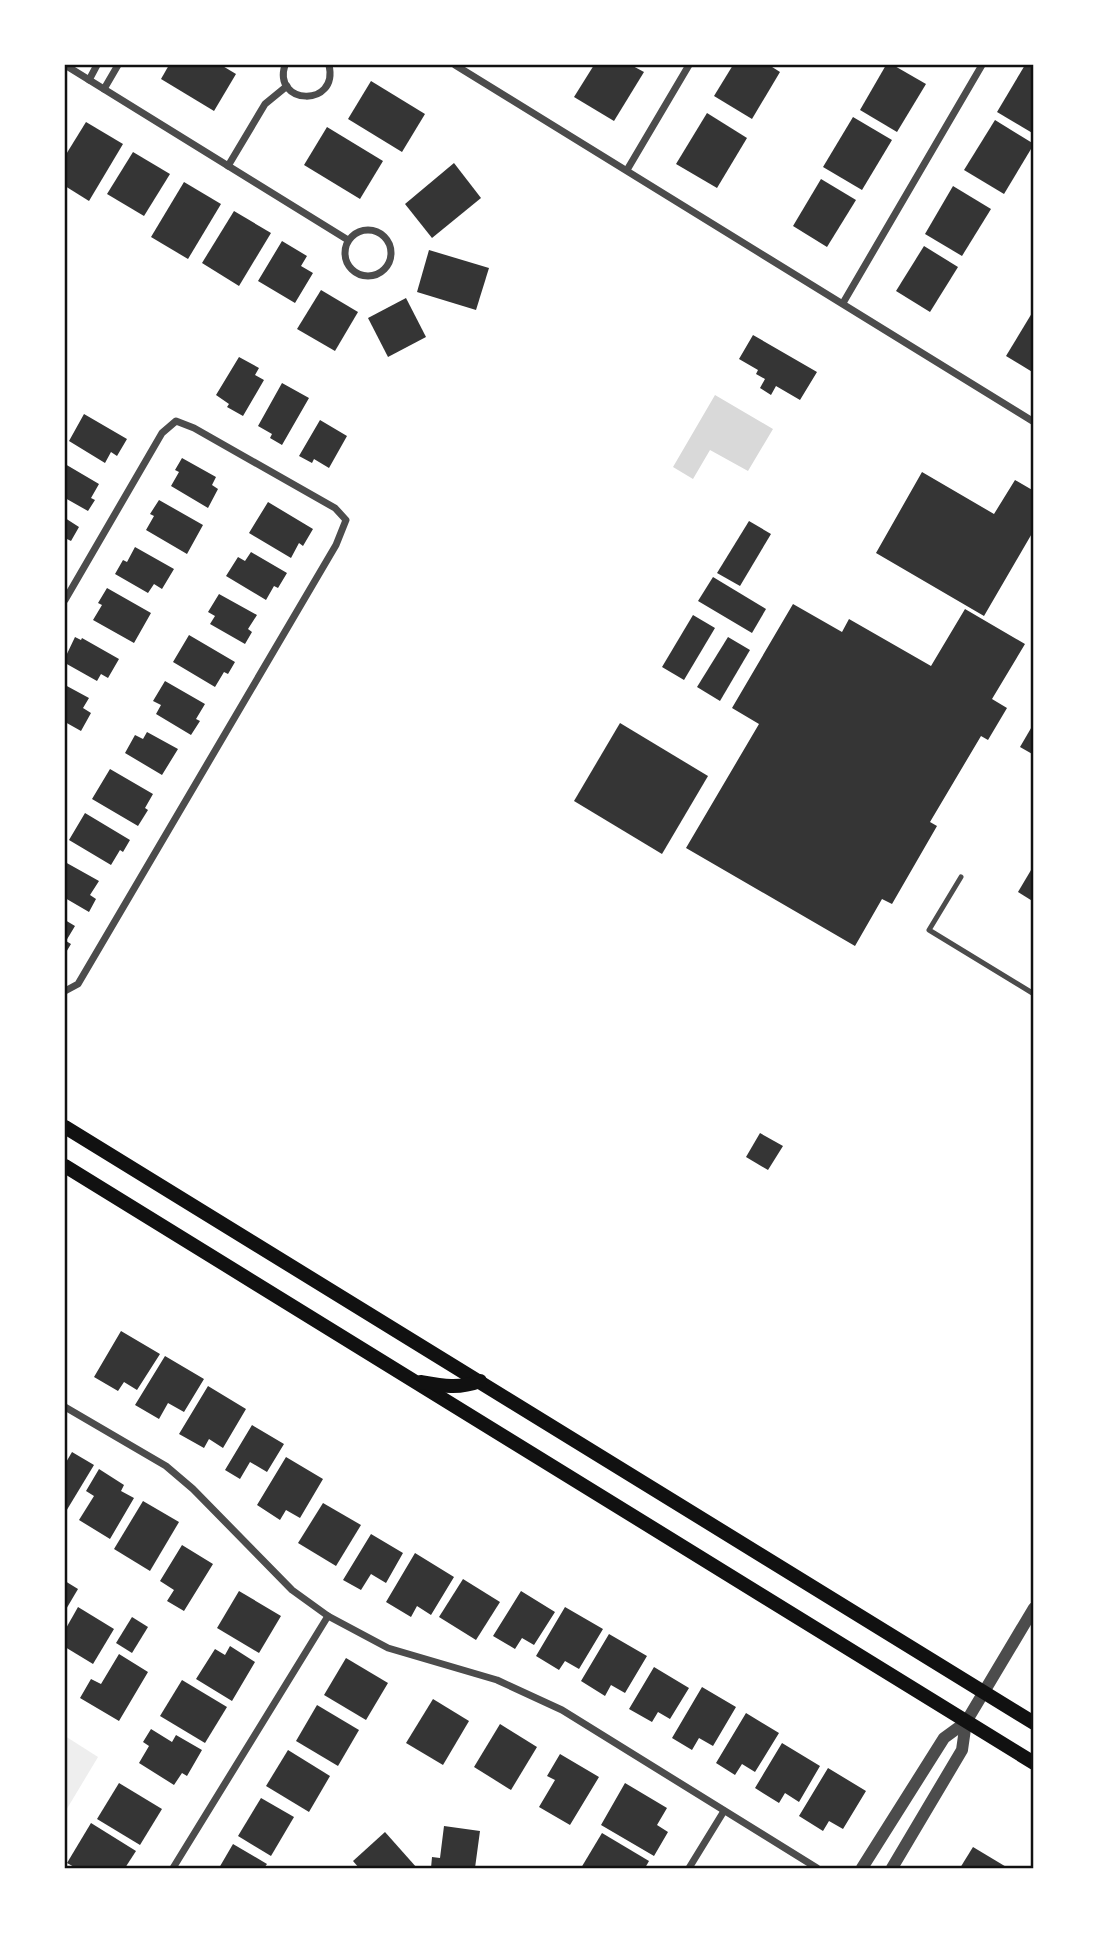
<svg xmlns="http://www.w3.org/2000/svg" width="1099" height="1933" viewBox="0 0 1099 1933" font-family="Jost,sans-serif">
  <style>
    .green { fill: #eee }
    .water { fill: #d9d9d9 }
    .building { fill: #353535 }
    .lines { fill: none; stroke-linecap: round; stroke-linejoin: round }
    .service { stroke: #4c4c4c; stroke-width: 5 }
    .minor { stroke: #4c4c4c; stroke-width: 7 }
    .tertiary { stroke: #4c4c4c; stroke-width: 12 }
    .secondary { stroke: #111; stroke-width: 14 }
    .neatline { fill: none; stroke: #111; stroke-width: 2.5 }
  </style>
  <rect width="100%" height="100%" fill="#fff"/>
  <path class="green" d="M65 1736 98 1757 65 1812Z"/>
  <path class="water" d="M715 395 773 429 748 471 710 450 693 479 673 467Z"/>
  <g class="building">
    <path d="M169 65H221L236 74 214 111 161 79Z"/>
    <path d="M594 65H631L644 72 614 121 574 97Z"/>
    <path d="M733 65H769L780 72 752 119 714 96Z"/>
    <path d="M886 65H893L926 84 897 132 860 110Z"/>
    <path d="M1025 65 1034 68V134L997 112Z"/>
    <path d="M371 81 425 114 402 152 348 119Z"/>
    <path d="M707 113 747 138 717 188 676 164Z"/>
    <path d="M853 117 892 140 862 190 823 167Z"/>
    <path d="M995 120 1034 144 1004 194 964 170Z"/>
    <path d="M86 122 123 144 89 201 65 186V156Z"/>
    <path d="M327 127 383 161 360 199 304 165Z"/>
    <path d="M133 152 170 174 144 216 107 194Z"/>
    <path d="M454 163 481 198 432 238 405 204Z"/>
    <path d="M821 179 856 200 827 247 793 226Z"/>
    <path d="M184 182 221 204 188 259 151 237Z"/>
    <path d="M953 186 991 209 962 256 925 234Z"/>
    <path d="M234 211 271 233 239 286 202 263Z"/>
    <path d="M282 241 307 256 301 266 313 273 295 303 258 281Z"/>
    <path d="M924 246 958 267 930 312 896 291Z"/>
    <path d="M429 250 489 268 476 310 417 292Z"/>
    <path d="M321 290 358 312 335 351 297 329Z"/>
    <path d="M406 298 426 337 388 357 368 318Z"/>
    <path d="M1032 313 1034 314V373L1006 356Z"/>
    <path d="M753 335 817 372 800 400 776 386 771 395 760 388 765 379 756 374 758 370 739 359Z"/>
    <path d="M239 357 259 368 255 375 264 380 243 416 227 407 229 404 216 395Z"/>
    <path d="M282 383 309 398 282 445 270 438 272 434 258 426Z"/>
    <path d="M84 414 127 439 117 456 111 452 105 463 69 441Z"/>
    <path d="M320 420 347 436 329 468 314 459 312 463 299 456Z"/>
    <path d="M182 458 216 477 212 485 218 489 208 508 171 486 179 472 175 470Z"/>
    <path d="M65 464 99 484 91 498 95 500 88 511 65 498Z"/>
    <path d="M922 472 994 514 1015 480 1034 491V530L984 616 876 553Z"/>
    <path d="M159 500 203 525 187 554 146 530 154 516 150 514Z"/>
    <path d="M268 502 313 529 303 546 299 543 291 558 249 533Z"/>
    <path d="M65 518 79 527 71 541 67 539 65 542Z"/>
    <path d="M749 521 771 534 740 586 717 573Z"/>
    <path d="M135 547 174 569 162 589 154 584 148 593 115 574 123 560 127 562Z"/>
    <path d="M251 552 287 573 278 588 274 586 266 600 226 576 238 557 245 561Z"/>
    <path d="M713 577 766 609 752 633 698 601Z"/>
    <path d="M107 588 151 613 134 643 93 620 102 605 98 603Z"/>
    <path d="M219 594 257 615 248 629 252 632 245 644 210 624 215 616 208 612Z"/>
    <path d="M793 604 842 632 849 619 931 666 965 609 1025 644 992 699 1007 708 988 740 981 736 930 822 937 826 892 904 882 899 855 946 686 848 759 724 732 708Z"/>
    <path d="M693 615 715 628 684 680 662 667Z"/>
    <path d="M189 635 235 662 228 674 224 672 215 687 173 662Z"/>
    <path d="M75 637 81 640 82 638 119 659 108 678 101 674 97 681 65 663V658Z"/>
    <path d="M728 637 750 650 720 701 697 687Z"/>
    <path d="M165 681 205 704 196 719 200 721 191 735 156 714 161 705 153 701Z"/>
    <path d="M65 685 89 698 83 708 91 713 81 731 65 722Z"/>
    <path d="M620 723 708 776 662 854 574 801Z"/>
    <path d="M1034 723V755L1020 747Z"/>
    <path d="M147 732 178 749 162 775 125 753 135 735 143 739Z"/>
    <path d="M110 769 153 794 145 808 148 810 138 826 92 799Z"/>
    <path d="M85 813 130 840 123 852 120 850 111 865 69 840Z"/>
    <path d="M65 862 99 881 90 895 96 899 89 912 65 898Z"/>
    <path d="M1034 865V902L1018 892Z"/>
    <path d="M65 920 75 926 66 941 71 944 65 954Z"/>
    <path d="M760 1133 783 1146 768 1170 746 1157Z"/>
    <path d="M121 1331 160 1354 137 1390 124 1382 118 1391 94 1377Z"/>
    <path d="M165 1356 204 1379 184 1412 168 1403 159 1419 135 1405Z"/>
    <path d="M208 1386 246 1409 223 1448 209 1439 204 1448 179 1434Z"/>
    <path d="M252 1425 284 1444 267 1472 250 1462 240 1479 225 1470Z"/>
    <path d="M72 1452 94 1465 65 1513V1464Z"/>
    <path d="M286 1457 323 1479 300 1518 286 1510 280 1520 257 1505Z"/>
    <path d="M99 1469 124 1485 121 1491 134 1498 110 1539 79 1520 94 1496 86 1491Z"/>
    <path d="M143 1501 179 1522 150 1571 114 1549Z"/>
    <path d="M323 1503 361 1525 336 1566 298 1543Z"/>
    <path d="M371 1534 403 1553 386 1583 371 1574 361 1590 343 1580Z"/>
    <path d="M182 1545 213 1564 184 1611 167 1601 174 1590 160 1581Z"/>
    <path d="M415 1553 454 1577 431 1615 417 1606 411 1617 386 1602Z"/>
    <path d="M463 1579 500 1602 476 1640 439 1617Z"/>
    <path d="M65 1581 78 1589 65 1611Z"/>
    <path d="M239 1591 281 1616 259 1653 217 1628Z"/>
    <path d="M521 1591 555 1612 534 1645 522 1638 515 1649 493 1636Z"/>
    <path d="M78 1607 114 1629 93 1664 65 1647V1630Z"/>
    <path d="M565 1607 603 1629 579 1669 565 1661 559 1670 536 1656Z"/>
    <path d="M132 1617 148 1627 132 1653 116 1643Z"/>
    <path d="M609 1634 647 1656 625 1693 611 1685 605 1696 581 1681Z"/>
    <path d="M230 1646 255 1662 232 1701 196 1679 215 1649 225 1655Z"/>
    <path d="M119 1654 148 1672 119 1721 80 1698 91 1679 101 1684Z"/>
    <path d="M346 1658 388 1683 366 1720 324 1695Z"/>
    <path d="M654 1667 689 1688 670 1719 658 1712 652 1722 629 1709Z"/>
    <path d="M182 1680 227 1707 205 1743 160 1716Z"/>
    <path d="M702 1687 736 1707 713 1746 699 1738 692 1750 672 1738Z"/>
    <path d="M433 1699 469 1721 443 1765 406 1743Z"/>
    <path d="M317 1705 359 1730 338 1766 296 1741Z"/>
    <path d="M746 1713 779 1733 755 1772 742 1764 735 1775 716 1763Z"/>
    <path d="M500 1724 537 1747 511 1790 474 1767Z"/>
    <path d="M151 1729 172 1742 176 1735 202 1750 187 1776 182 1773 174 1785 139 1763 149 1746 143 1742Z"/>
    <path d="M782 1743 820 1766 799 1802 785 1793 779 1803 755 1788Z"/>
    <path d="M288 1750 330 1776 309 1812 266 1786Z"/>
    <path d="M560 1754 599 1777 570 1825 539 1807 555 1780 547 1776Z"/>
    <path d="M828 1768 866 1791 843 1829 829 1821 823 1831 799 1816Z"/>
    <path d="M119 1783 162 1809 140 1845 97 1819Z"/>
    <path d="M625 1783 667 1808 657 1825 668 1832 654 1856 601 1825Z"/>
    <path d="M261 1798 294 1817 271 1856 238 1836Z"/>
    <path d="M91 1823 136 1851 125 1868H76L67 1863Z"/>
    <path d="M444 1826 480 1831 475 1868H431L432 1857 440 1858Z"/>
    <path d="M385 1832 417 1868H359L353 1861Z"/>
    <path d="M602 1833 649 1861 645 1868H581Z"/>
    <path d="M233 1844 267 1864 264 1868H219Z"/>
    <path d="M973 1847 1008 1868H960Z"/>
  </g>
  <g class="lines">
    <path class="service" d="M961 877 929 930 1034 994"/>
    <g class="minor">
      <path d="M65 65 348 240"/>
      <path d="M285 65C272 105 339 108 329 65"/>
      <path d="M455 65 1034 422"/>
      <path d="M89 80 97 65"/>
      <path d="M104 89 118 65"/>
      <path d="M228 166 265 104 287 86"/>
      <path d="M627 170 689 65"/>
      <circle cx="368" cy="253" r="23"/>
      <path d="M843 303 982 65"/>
      <path d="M65 600 162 433 176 421 194 428 335 508 346 520 336 545 78 984 65 991"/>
      <path d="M65 1407 166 1466 193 1489 292 1590 328 1616 388 1648 497 1680 562 1710 817 1868"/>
      <path d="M173 1868 328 1616"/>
      <path d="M689 1868 724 1811"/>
    </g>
    <g class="tertiary">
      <path d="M862 1868 944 1738 966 1722 1034 1608"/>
      <path d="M892 1868 962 1750 966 1722"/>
    </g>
    <g class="secondary">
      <path d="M65 1127 1034 1723"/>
      <path d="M65 1166 1034 1763"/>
      <path d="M421 1382C443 1386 459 1389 480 1381"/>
    </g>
  </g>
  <rect width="1099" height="1933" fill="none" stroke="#ffffff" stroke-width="133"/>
  <rect x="66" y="66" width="966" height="1801" class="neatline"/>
</svg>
